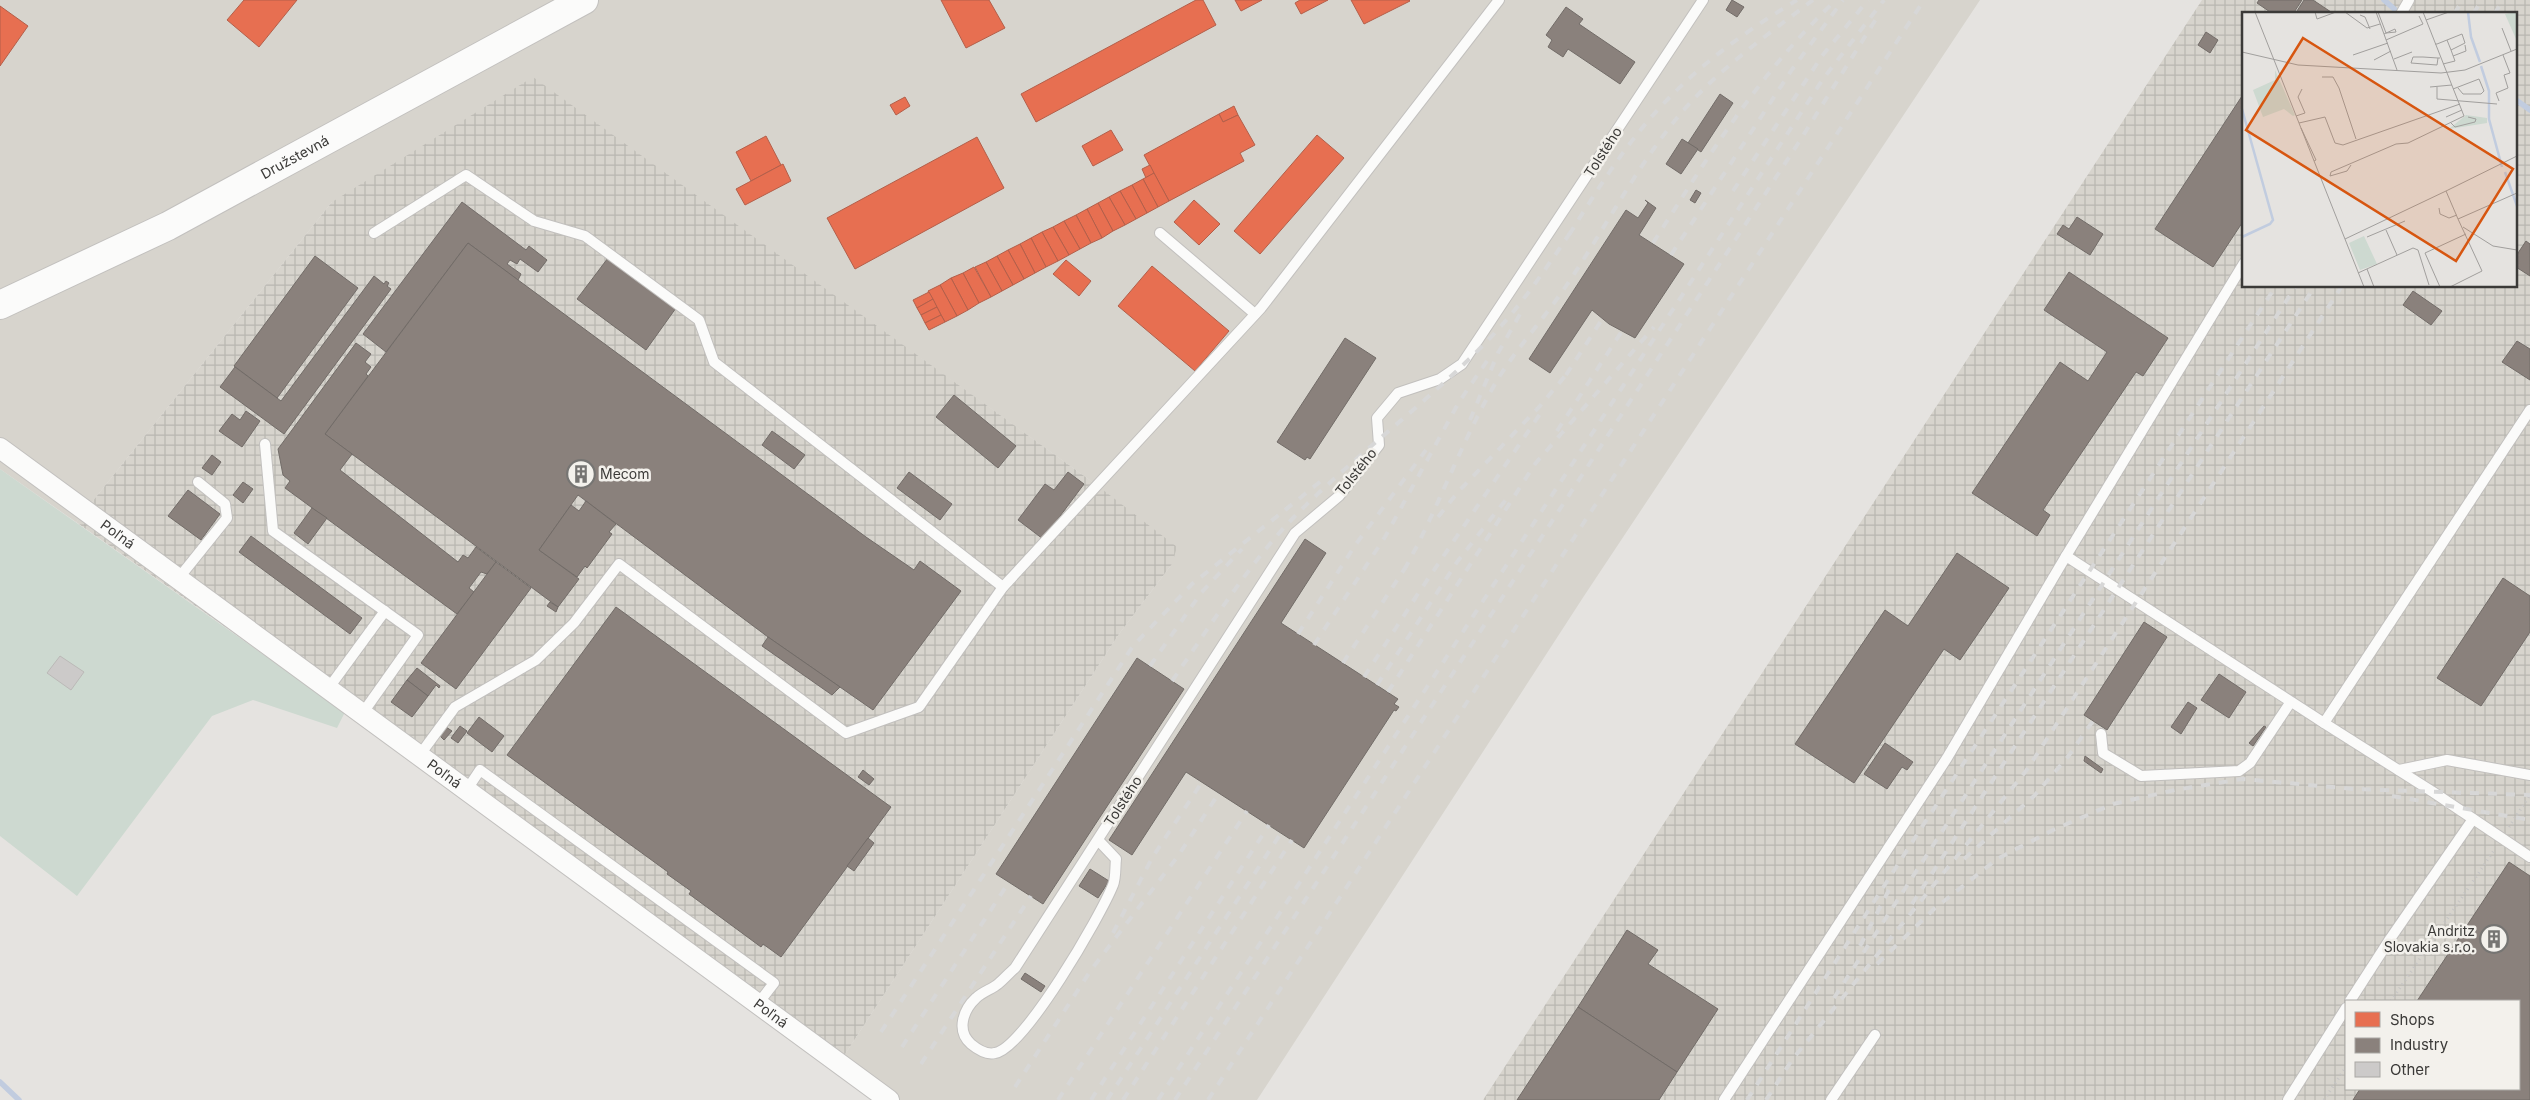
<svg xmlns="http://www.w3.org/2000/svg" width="2530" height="1100" viewBox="0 0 2530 1100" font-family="Inter,sans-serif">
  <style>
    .built { fill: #d7d4cd }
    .industrial { fill: url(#industrial-grid); fill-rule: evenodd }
    .grass { fill: #cdd9d0 }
    .shops { fill: #e76f51; stroke: #b35f4a }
    .industry { fill: #8a817c; stroke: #726c68 }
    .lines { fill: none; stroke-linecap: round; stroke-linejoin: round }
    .stream { stroke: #c1ccdf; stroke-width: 5.5 }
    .building { fill: #cccac9; stroke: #bbb9b7 }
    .service-casing { stroke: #c2c0be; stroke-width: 12 }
    .minor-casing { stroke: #c2c0be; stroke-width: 22 }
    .primary-casing { stroke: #c2c0be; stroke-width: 30 }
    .path { stroke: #c5c4c4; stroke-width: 3; stroke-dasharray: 1 4; stroke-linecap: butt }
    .service { stroke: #fbfbfa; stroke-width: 10 }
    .minor { stroke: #fbfbfa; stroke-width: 20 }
    .primary { stroke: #fbfbfa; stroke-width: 28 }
    .rail { stroke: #d7d7d7; stroke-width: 4; stroke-dasharray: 9 9; stroke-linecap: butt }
    .labels { text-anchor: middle; stroke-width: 5; stroke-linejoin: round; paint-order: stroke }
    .street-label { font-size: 14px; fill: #3b3a38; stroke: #f3f1ec }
    .poi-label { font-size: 14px; fill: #3b3a38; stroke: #f3f1ec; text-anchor: start }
    .inset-river { fill: none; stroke: #c1ccdf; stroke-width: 2.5 }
    .inset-road { fill: none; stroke: #a19f9d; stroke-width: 1 }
    .view { fill: #d75610; fill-opacity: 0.15; stroke: #d75610; stroke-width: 2.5 }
    .inset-edge { fill: none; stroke: #3b3a38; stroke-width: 2.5 }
  </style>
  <defs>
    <pattern id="industrial-grid" width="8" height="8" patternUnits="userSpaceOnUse" patternTransform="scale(1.25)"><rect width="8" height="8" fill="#d7d4cd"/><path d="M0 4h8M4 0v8" fill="none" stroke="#b9b7b1"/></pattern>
  </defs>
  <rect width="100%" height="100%" fill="#e5e3e0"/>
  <path class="built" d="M0 0H1980L1584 596 1257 1100H887L838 1065 1119 634 1172 564 1098 486 729 220 332 202 76 522 0 469Z"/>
  <g class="industrial">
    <path d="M2202 0H2530V1100H1483ZM2244 14H2516V286H2244ZM2346 1001H2519V1089H2346Z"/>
    <path d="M533 77 1098 486 1177 547 1172 564 1119 634 838 1065 295 676 76 522 332 202Z"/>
  </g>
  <path class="grass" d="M0 469 345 712 337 728 253 700 212 716 77 896 0 836Z"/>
  <g class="shops">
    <path d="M244 0H297L259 47 227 20Z"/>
    <path d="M941 0H989L1005 28 966 48Z"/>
    <path d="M1196 0H1203L1216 25 1036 122 1021 94Z"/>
    <path d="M1235 0H1262L1241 11Z"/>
    <path d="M1300 0H1328L1301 14 1295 3Z"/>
    <path d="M1351 0H1409L1410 1 1364 24Z"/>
    <path d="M0 6 28 26 0 66Z"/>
    <path d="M905 97 910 106 896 115 890 105Z"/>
    <path d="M1234 106 1238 115 1223 122 1219 114Z"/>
    <path d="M1219 114 1223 122 1238 115 1255 145 1240 153 1244 161 1169 201 1144 155Z"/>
    <path d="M1111 130 1123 150 1093 166 1082 146Z"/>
    <path d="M1317 135 1344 158 1260 254 1234 231Z"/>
    <path d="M766 136 781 165 751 181 736 152Z"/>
    <path d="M977 137 1004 188 855 269 827 218Z"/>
    <path d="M783 164 791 181 745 205 736 189Z"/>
    <path d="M1150 165 1154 173 1146 178 1142 169Z"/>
    <path d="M1154 173 1169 201 1158 207 1143 179Z"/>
    <path d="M1143 179 1158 207 1147 213 1132 185Z"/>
    <path d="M1132 185 1147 213 1136 219 1120 191Z"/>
    <path d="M1120 191 1136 219 1125 225 1109 197Z"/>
    <path d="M1109 197 1125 225 1113 231 1098 203Z"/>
    <path d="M1194 200 1220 224 1199 245 1174 222Z"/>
    <path d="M1098 203 1113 231 1102 238 1087 209Z"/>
    <path d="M1087 209 1102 238 1091 243 1076 215Z"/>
    <path d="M1076 215 1091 243 1080 249 1064 221Z"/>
    <path d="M1064 221 1080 249 1069 255 1053 227Z"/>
    <path d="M1053 227 1069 255 1058 261 1042 232Z"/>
    <path d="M1042 232 1058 261 1046 267 1031 238Z"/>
    <path d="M1031 238 1046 267 1035 273 1020 244Z"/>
    <path d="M1020 244 1035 273 1024 279 1008 250Z"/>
    <path d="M1008 250 1024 279 1013 285 997 256Z"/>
    <path d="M997 256 1013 285 1002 291 986 262Z"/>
    <path d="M1066 260 1091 281 1079 296 1053 274Z"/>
    <path d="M986 262 1002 291 991 297 975 267Z"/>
    <path d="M1152 266 1229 331 1195 371 1118 306Z"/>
    <path d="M974 267 991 297 979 303 963 273Z"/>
    <path d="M963 273 979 303 968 310 951 278Z"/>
    <path d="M951 278 968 310 957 316 940 285Z"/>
    <path d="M940 285 957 316 945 322 928 291Z"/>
    <path d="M929 292 933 299 917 308 913 300Z"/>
    <path d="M933 299 937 307 921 315 917 308Z"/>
    <path d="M937 307 941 315 925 323 921 315Z"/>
    <path d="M941 315 945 322 929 330 925 323Z"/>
  </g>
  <g class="industry">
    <path d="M1732 0 1744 7 1737 17 1726 10Z"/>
    <path d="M2259 0H2302L2293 14H2273L2257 3Z"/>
    <path d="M2304 0H2313L2334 14H2295Z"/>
    <path d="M1566 7 1583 19 1579 24 1635 62 1620 84 1568 49 1563 57 1548 47 1552 40 1546 35Z"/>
    <path d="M2206 32 2218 40 2210 53 2198 45Z"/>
    <path d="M2244 93V220L2213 267 2155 229Z"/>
    <path d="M1720 94 1733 103 1701 152 1688 143Z"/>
    <path d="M1682 139 1698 149 1681 174 1666 164Z"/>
    <path d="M1696 190 1701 193 1695 203 1690 200Z"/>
    <path d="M1645 200 1656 208 1639 235 1684 264 1635 338 1609 324 1592 310 1550 373 1529 359 1626 210 1638 218 1648 203Z"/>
    <path d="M462 202 526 250 529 246 547 260 538 272 520 259 517 264 510 260 507 264 521 274 518 280 468 243 386 352 363 334Z"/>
    <path d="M2077 217 2103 234 2090 255 2057 234 2063 225 2069 229Z"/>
    <path d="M2526 241 2530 244V276L2516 267V256Z"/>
    <path d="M468 243 866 537 914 570 920 561 961 591 873 710 768 637 578 495 539 550 579 579 558 607 325 434Z"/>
    <path d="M315 256 358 288 277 398 234 366Z"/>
    <path d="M608 258 676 308 646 350 577 299Z"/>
    <path d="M2069 272 2168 338 2143 376 2136 372 2043 510 2050 515 2037 536 1972 493 2060 362 2088 381 2107 352 2044 310Z"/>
    <path d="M374 276 384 284 386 281 389 283 387 286 391 289 284 434 220 387 235 367 281 401Z"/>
    <path d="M2413 291 2442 311 2431 325 2403 305Z"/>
    <path d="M1345 338 1376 358 1310 459 1307 457 1305 460 1277 442Z"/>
    <path d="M2517 341 2530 349V380L2502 362Z"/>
    <path d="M356 343 371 354 365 362 371 367 366 374 368 376 325 434 352 454 340 470 458 562 463 555 468 558 476 547 496 562 487 574 481 572 469 588 474 592 457 614 285 488 290 481 283 475 278 449Z"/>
    <path d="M954 395 1016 446 998 468 936 417Z"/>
    <path d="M246 411 260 421 242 447 219 431 232 414 240 420Z"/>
    <path d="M772 431 805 455 794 469 762 445Z"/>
    <path d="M212 455 221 462 212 475 202 468Z"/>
    <path d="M909 472 952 504 940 520 897 488Z"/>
    <path d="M1068 472 1084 484 1043 539 1018 520 1045 484 1054 490Z"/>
    <path d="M243 482 253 489 243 503 233 495Z"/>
    <path d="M188 490 220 514 201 540 168 516Z"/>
    <path d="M586 501 616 524 609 532 612 534 587 568 585 566 577 577 539 550 571 505 579 511Z"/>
    <path d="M312 508 327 518 308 544 294 533Z"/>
    <path d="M251 536 362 618 350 634 239 552Z"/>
    <path d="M1305 539 1326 553 1281 623 1398 699 1394 704 1399 707 1396 711 1394 710 1304 848 1186 772 1132 855 1109 840Z"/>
    <path d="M1957 553 2009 588 1960 660 1944 649 1854 783 1795 744 1885 610 1908 626Z"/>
    <path d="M496 562 531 588 456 689 421 663Z"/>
    <path d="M2503 578 2530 596V632L2481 706 2437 678Z"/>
    <path d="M550 602 558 607 556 612 547 606Z"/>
    <path d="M616 607 891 807 781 957 763 944 761 947 689 894 691 891 667 874 668 872 507 755Z"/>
    <path d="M2144 622 2167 637 2107 730 2084 715Z"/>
    <path d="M768 637 840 687 832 695 762 646Z"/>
    <path d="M1137 658 1184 689 1043 904 996 874Z"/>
    <path d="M417 668 440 686 439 688 436 685 428 696 407 680Z"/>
    <path d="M2219 674 2246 692 2229 718 2201 700Z"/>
    <path d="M407 680 428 696 412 717 391 702Z"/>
    <path d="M2188 702 2197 708 2181 734 2171 727Z"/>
    <path d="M479 717 504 736 492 752 467 733Z"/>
    <path d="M460 726 467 731 458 743 451 738Z"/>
    <path d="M2264 726 2266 727 2253 746 2249 743Z"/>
    <path d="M446 727 452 731 444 740 439 735Z"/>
    <path d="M1885 743 1913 762 1907 770 1902 767 1887 789 1864 774Z"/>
    <path d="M2085 756 2103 769 2101 773 2084 761Z"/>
    <path d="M863 770 874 779 869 785 858 777Z"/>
    <path d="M868 838 874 843 854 871 847 866Z"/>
    <path d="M2509 862 2530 876V1100H2353L2360 1089H2519V1001H2417Z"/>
    <path d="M1090 869 1109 881 1098 898 1079 886Z"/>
    <path d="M1627 930 1658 950 1648 964 1718 1009 1677 1072 1578 1007Z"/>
    <path d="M1025 973 1045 986 1041 992 1021 979Z"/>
    <path d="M1578 1007 1677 1072 1659 1100H1517Z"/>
  </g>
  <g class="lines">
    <g class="stream">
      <path d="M2384 0 2400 14"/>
      <path d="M2516 100 2530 110"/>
      <path d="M0 1082 19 1100"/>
    </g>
  </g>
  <path class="building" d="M60 656 84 672 71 690 47 673Z"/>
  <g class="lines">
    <defs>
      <g id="service">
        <path d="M2401 14 2409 0"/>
        <path d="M374 233 466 175 534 221 585 236 699 320 714 362 1003 587"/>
        <path d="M1160 233 1255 314"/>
        <path d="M265 444 273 531 418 635 362 714"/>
        <path d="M2066 556 2244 263"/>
        <path d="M178 579 227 518 225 504 198 482"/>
        <path d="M328 689 385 611"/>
        <path d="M2324 723 2433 792 2530 857"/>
        <path d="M2101 734 2103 753 2141 776 2239 771 2250 763 2290 703"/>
        <path d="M419 756 455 707 536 660 574 623 619 564 846 733 919 707 1003 587 1261 308 1499 0"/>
        <path d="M2399 770 2447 760 2530 775"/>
        <path d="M466 791 480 770 774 983 757 1005"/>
        <path d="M1098 840 1116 859C1115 867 1116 878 1113 885 1101 915 1024 1049 995 1053 986 1055 977 1049 971 1044 956 1031 963 1010 976 998 982 992 992 989 998 984 1004 979 1009 973 1015 968L1295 533 1339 496 1379 445 1377 418 1398 393 1440 379 1462 364 1703 0"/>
        <path d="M2350 1001 2390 939 2473 819"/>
        <path d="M1724 1100 1947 758 2066 556 2324 723 2530 410"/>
        <path d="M1831 1100 1875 1035"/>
        <path d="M2288 1100 2346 1008"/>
      </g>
      <g id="minor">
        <path id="s1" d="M0 448 889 1100"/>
      </g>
      <g id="primary">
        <path id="s2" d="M0 305 168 226 584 0"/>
      </g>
    </defs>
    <use href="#service" class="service-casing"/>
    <use href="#minor" class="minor-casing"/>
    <use href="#primary" class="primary-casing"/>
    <g class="path">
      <path d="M2509 827 2530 795"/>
      <path d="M2391 1001 2495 849"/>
      <path d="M2324 1100 2346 1067"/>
    </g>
    <use href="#service" class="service"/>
    <use href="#minor" class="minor"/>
    <use href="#primary" class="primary"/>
    <g class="rail">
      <path d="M2454 14 2463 0"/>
      <path d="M2473 14 2482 0"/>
      <path d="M2494 14 2504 0"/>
      <path d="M1733 191 1822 56 1868 0"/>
      <path d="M1569 235C1599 187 1630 137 1670 97 1708 58 1751 28 1797 0"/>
      <path d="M1653 243C1710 154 1759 73 1836 0"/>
      <path d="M1671 255 1791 71 1843 0"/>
      <path d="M1566 375 1603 318"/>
      <path d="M1470 420 1498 353 1524 307"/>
      <path d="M1557 431 1622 331"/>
      <path d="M1285 510 1326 477"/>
      <path d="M1438 517 1458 492 1540 406 1570 370"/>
      <path d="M1404 570C1438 510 1460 444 1495 384 1514 351 1544 319 1566 286 1605 229 1636 167 1681 113 1719 69 1767 35 1813 0"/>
      <path d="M1413 601 1540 414"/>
      <path d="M1298 634 1356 544 1426 450"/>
      <path d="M1314 645 1385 537 1459 402 1489 358"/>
      <path d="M1343 663 1407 565"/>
      <path d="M1150 666 1201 593 1242 549"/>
      <path d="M1364 677 1416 597"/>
      <path d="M1172 681C1211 625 1247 566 1294 517 1356 454 1429 402 1490 338 1521 306 1547 267 1572 230"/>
      <path d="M1377 685 1457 562 1508 497"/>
      <path d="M1388 692 1535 464 1654 327"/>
      <path d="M2392 796 2530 820"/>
      <path d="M1964 859 2034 796 2067 758 2093 721"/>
      <path d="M1912 904 2315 286"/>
      <path d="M1113 933 1152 858 1202 782"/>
      <path d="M1860 946 1891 886"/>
      <path d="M1877 964 1934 909 1997 859 2053 830 2113 804 2175 790 2242 779 2354 789 2530 795"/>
      <path d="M1834 998 2296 286"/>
      <path d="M881 1032 1133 646 1192 584 1290 506"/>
      <path d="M902 1047 1009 882"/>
      <path d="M921 1064 1031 896"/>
      <path d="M1015 1087 1091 970 1178 856 1219 793"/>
      <path d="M1058 1100 1247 811"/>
      <path d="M1091 1100 1269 825"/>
      <path d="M1107 1100 1281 833"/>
      <path d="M1123 1100 1292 840"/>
      <path d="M1158 1100 1823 79 1884 0"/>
      <path d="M1175 1100 1799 142 1876 19"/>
      <path d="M1208 1100 1924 0"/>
      <path d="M1747 1100 1918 833 2276 286"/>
      <path d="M1766 1100 1792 1060 2026 771 2342 286"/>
    </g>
  </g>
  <defs>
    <symbol id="building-ring" viewBox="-11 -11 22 22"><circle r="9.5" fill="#f3f1ec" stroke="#767573" stroke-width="1.5"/><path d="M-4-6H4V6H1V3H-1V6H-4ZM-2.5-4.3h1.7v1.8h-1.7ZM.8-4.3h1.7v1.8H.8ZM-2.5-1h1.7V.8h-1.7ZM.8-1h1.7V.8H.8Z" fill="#767573"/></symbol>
  </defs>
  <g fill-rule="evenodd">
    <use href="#building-ring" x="565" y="458" width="32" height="32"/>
    <use href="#building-ring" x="2478" y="923" width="32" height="32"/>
  </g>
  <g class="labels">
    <g class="street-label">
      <text transform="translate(1603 152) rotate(-57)" y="5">Tolstého</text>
      <text dy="5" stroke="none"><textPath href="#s2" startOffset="330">Družstevná</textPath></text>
      <text transform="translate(1356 472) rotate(-51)" y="5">Tolstého</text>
      <text dy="5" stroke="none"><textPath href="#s1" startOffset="146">Poľná</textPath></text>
      <text dy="5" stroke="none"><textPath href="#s1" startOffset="551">Poľná</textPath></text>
      <text transform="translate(1123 801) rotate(-57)" y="5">Tolstého</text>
      <text dy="5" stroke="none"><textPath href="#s1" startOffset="956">Poľná</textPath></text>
    </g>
    <g class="poi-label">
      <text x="600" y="479">Mecom</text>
      <text x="2475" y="936" text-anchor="end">Andritz<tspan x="2475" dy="16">Slovakia s.r.o.</tspan></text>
    </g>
  </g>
  <g transform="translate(2242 12)">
    <rect width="275" height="275" fill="#e5e3e0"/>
    <path d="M275 0V27H274L263 2ZM33 58 53 103 51 104 42 97 21 105 11 78 33 68ZM122 224 135 252 118 258 107 231Z" fill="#cdd9d0"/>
    <path d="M224 103 245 106V111L207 117Z" fill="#cdd9d0"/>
    <path class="inset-river" d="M226 0 229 25 238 50M239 54 247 79V107L260 155M0 97 31 208 28 212 0 225M263 160 275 194"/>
    <path class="inset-road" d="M13 0 122 275M73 0 75 7 94 0M103 0 125 16 138 12M134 0 155 58M136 0 144 21M118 3 123 5 128 17M184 8 207 0M260 16 269 39M142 22 153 17 154 20 144 21M144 28 181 12 177 4M193 32H195L220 22 223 31 209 38 205 28M0 40 56 53 199 61 223 58 275 37M111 43 146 31M211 44 224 39 223 33M196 46 195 53 169 51 171 45H181L196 46H198M152 47 170 40M132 48 149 39M201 52 213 49 209 38M80 65H91L97 76 114 127M188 75 210 73M195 75V87L255 92M211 77 237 67 242 79 239 82H221L216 76M257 89 254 81 266 76 262 63 268 61 261 43M54 104 63 101 56 85 60 77M204 105 220 98M57 111 83 105 93 131 101 133 218 92M209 111 213 115 233 110 234 107 226 105M59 116 74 148 72 149M109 153 105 159 88 164 89 160 154 132 166 131 222 104 181 0M204 179 275 144M197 196 198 202 207 206 215 203M221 215 251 234 275 238M144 218 155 243M125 225 163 209M103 227 204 179 216 207 275 181M125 257 132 275M116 261 171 236 176 238 187 273M198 275 183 241 224 222M208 275 240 259 216 207"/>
    <path class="view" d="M61 26 271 157 214 249 4 118Z"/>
    <rect width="275" height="275" class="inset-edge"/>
  </g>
  <rect x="2345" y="1000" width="175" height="90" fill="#f3f1ec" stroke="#a9a8a4"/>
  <rect x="2355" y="1012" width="25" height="15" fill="#e76f51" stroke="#a9a8a4"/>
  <text x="2390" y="1025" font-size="15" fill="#3b3a38">Shops</text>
  <rect x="2355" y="1038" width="25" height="15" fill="#8a817c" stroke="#a9a8a4"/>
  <text x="2390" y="1050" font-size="15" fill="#3b3a38">Industry</text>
  <rect x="2355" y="1062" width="25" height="15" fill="#cccac9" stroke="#a9a8a4"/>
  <text x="2390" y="1075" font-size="15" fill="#3b3a38">Other</text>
</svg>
